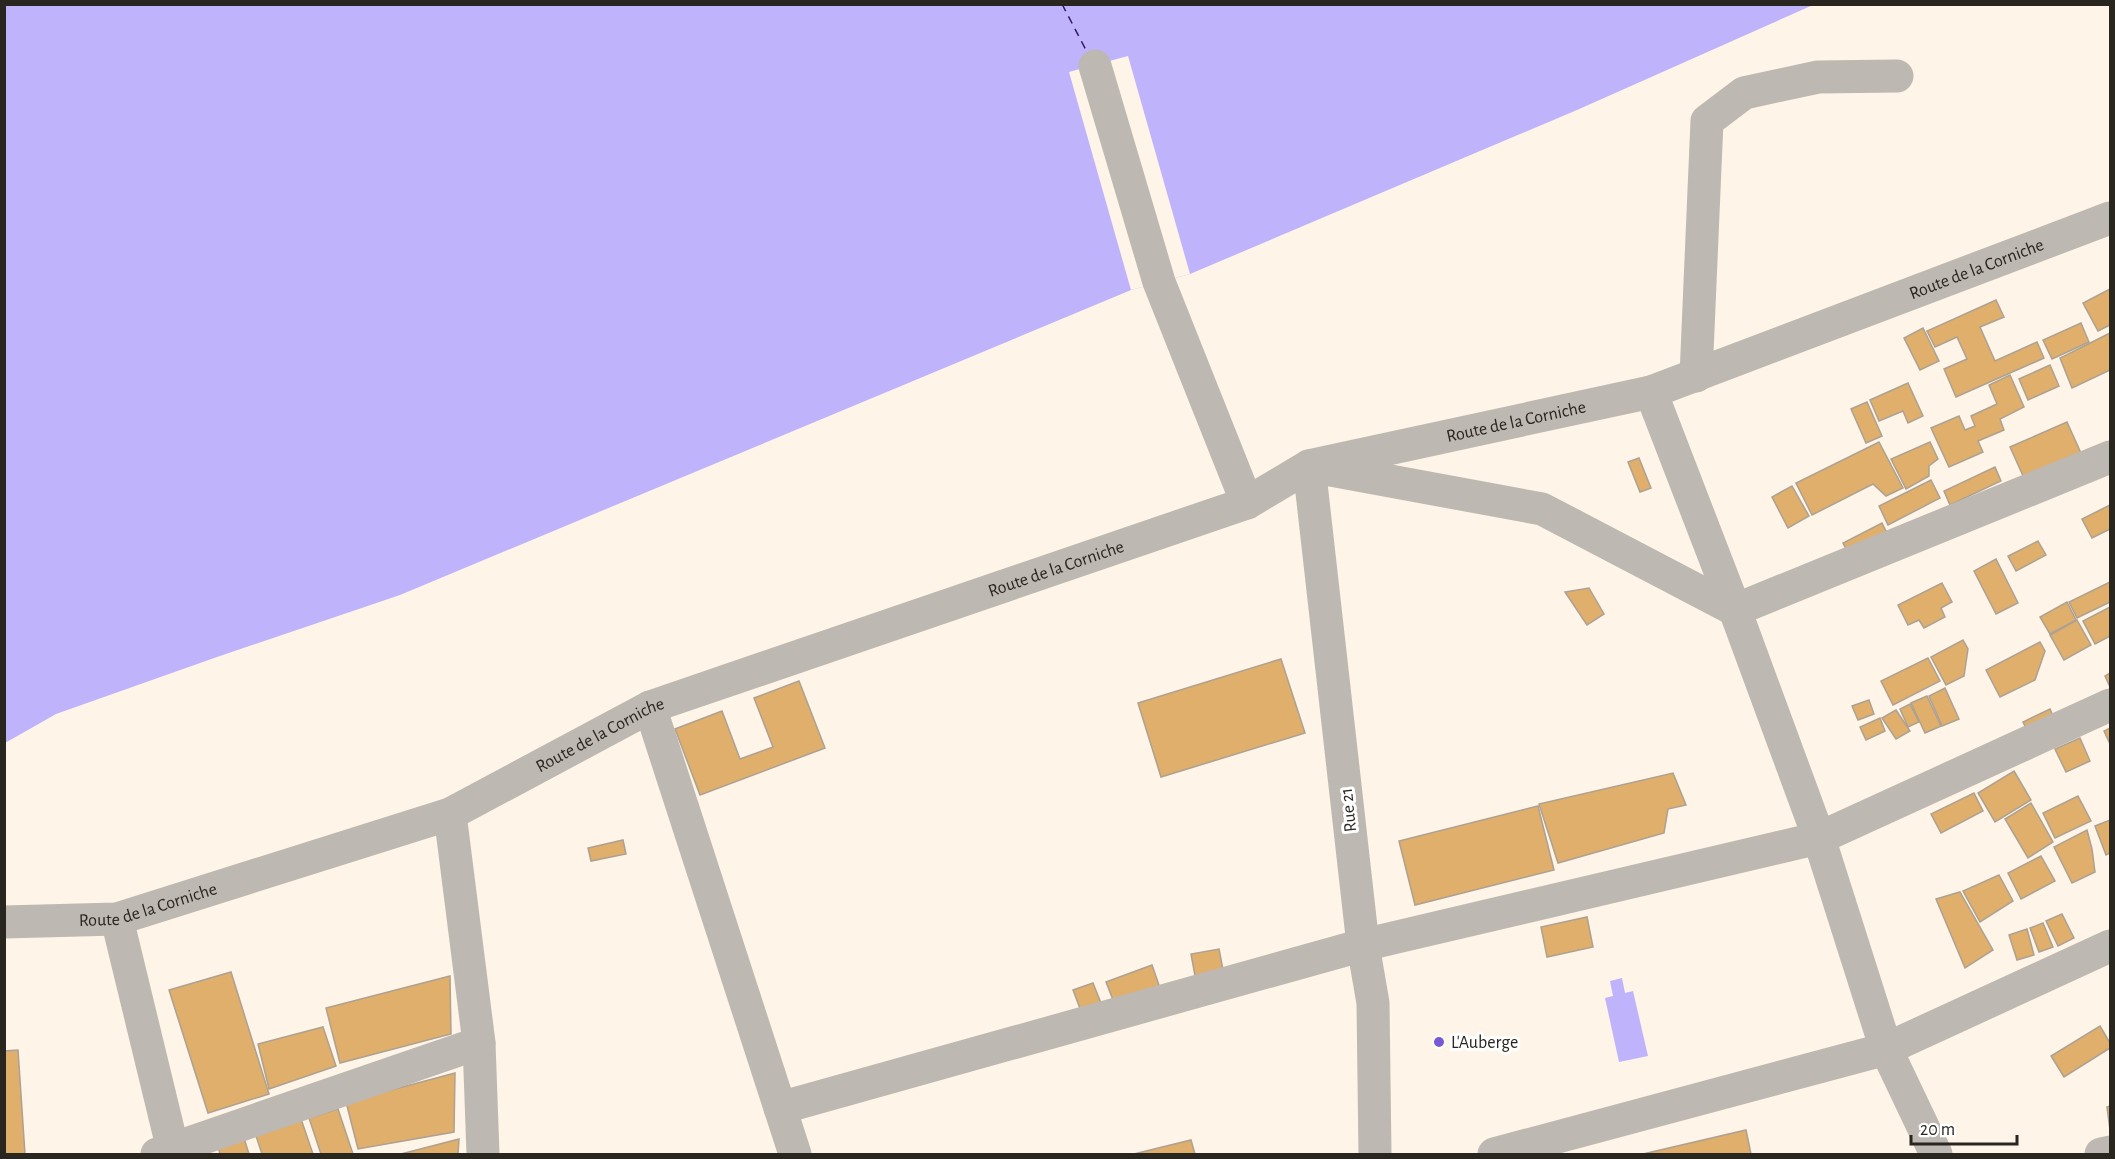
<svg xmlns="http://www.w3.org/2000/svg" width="2115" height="1159" viewBox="0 0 2115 1159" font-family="'Alegreya Sans',sans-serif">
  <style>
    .water { fill: #bfb3fc }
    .pier { fill: #fef4e7 }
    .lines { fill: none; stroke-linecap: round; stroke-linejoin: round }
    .ferry { stroke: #34186b; stroke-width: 1.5; stroke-dasharray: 8 6; stroke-linecap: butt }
    .building { fill: #e0af6b; stroke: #aca192; stroke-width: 1.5 }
    .street { stroke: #bdb8b1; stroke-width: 33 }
    .poi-dot { fill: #7959d3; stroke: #fff; stroke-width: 2 }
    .labels { text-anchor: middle; stroke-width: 6; stroke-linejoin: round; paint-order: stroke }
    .street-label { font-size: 18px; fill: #29251f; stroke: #fff }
    .poi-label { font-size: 18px; fill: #29251f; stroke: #fff; text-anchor: start }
  </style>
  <rect width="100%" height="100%" fill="#fef4e7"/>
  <g class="water">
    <path d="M5 5H1813L1577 110 1190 274 1131 290 400 595 217 657 56 714 5 743Z"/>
    <path d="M1622 978 1625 993 1633 991 1648 1056 1619 1062 1605 998 1613 996 1610 981Z"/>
  </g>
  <path class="pier" d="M1128 56 1190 274 1131 290 1069 72Z"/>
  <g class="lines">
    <path class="ferry" d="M1062 4 1087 52"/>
  </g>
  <g class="building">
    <path d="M2110 289V325L2098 331 2083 303Z"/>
    <path d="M1996 300 2004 317 1980 327 1995 361 2037 342 2044 358 1956 397 1944 369 1967 359 1957 337 1935 347 1927 331Z"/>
    <path d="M2081 323 2089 342 2052 359 2043 340Z"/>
    <path d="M1923 328 1939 361 1920 370 1904 338Z"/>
    <path d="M2110 333V370L2072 388 2060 358Z"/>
    <path d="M2050 365 2059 386 2028 400 2019 379Z"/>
    <path d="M2010 375 2024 407 2000 419 2004 430 1978 441 1983 452 1949 467 1931 428 1959 416 1965 430 1975 426 1971 416 1997 404 1989 385Z"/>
    <path d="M1908 383 1923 416 1908 423 1903 411 1879 421 1870 400Z"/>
    <path d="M1867 402 1882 436 1866 443 1851 409Z"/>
    <path d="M2067 422 2081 453 2024 478 2010 447Z"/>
    <path d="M1879 442 1903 488 1886 496 1873 484 1812 515 1796 483Z"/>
    <path d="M1930 442 1938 459 1929 466V476L1906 489 1891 459Z"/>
    <path d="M1639 458 1651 488 1640 492 1628 462Z"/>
    <path d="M1995 467 2001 481 1950 505 1944 491Z"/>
    <path d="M1931 480 1940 498 1888 525 1879 506Z"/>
    <path d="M1792 486 1809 516 1788 528 1772 497Z"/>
    <path d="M2110 505V529L2092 538 2082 519Z"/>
    <path d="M1882 523 1891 541 1852 561 1843 543Z"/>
    <path d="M2038 541 2046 555 2016 571 2008 556Z"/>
    <path d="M1996 559 2018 603 1996 614 1974 571Z"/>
    <path d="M2110 582V602L2077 618 2069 602Z"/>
    <path d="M1942 583 1952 602 1941 608 1945 617 1924 628 1919 620 1908 625 1898 605Z"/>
    <path d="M1589 588 1604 614 1587 625 1565 592Z"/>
    <path d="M2067 602 2076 620 2050 634 2040 617Z"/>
    <path d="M2110 607V636L2095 644 2083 621Z"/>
    <path d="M2077 620 2091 645 2064 660 2050 635Z"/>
    <path d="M1963 640 1968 649 1964 676 1946 685 1931 657Z"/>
    <path d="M2040 642 2045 651 2035 680 2000 697 1986 670Z"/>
    <path d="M1928 658 1940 681 1893 705 1881 681Z"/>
    <path d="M1281 659 1305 733 1161 777 1138 703Z"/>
    <path d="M2110 673V687L2105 676Z"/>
    <path d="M799 681 825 748 700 795 675 729 722 711 740 759 773 747 754 698Z"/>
    <path d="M1945 688 1959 719 1942 726 1929 696Z"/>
    <path d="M1927 696 1941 726 1925 733 1911 703Z"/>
    <path d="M1869 700 1874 714 1858 720 1852 706Z"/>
    <path d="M1910 704 1919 722 1908 727 1900 709Z"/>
    <path d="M2050 709 2058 727 2032 740 2023 722Z"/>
    <path d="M1896 710 1910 731 1896 739 1882 718Z"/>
    <path d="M1880 718 1885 731 1866 740 1860 727Z"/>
    <path d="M2110 728V744L2104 731Z"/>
    <path d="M2080 738 2090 761 2066 772 2055 749Z"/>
    <path d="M2014 771 2031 800 1995 822 1978 793Z"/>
    <path d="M1673 773 1686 805 1668 809 1664 833 1558 863 1539 804Z"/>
    <path d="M1974 793 1983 811 1941 833 1931 814Z"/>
    <path d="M2078 796 2091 821 2055 838 2043 813Z"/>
    <path d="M2031 803 2053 842 2028 858 2005 819Z"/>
    <path d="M1538 806 1554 870 1415 905 1399 841Z"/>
    <path d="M2110 820V853L2106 855 2095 826Z"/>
    <path d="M2087 830 2092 849 2095 872 2072 883 2054 847Z"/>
    <path d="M623 840 626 854 591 861 588 848Z"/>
    <path d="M2041 856 2055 881 2021 899 2008 873Z"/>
    <path d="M1999 875 2013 901 1980 922 1963 891Z"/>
    <path d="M1960 892 1993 950 1965 968 1936 899Z"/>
    <path d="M2062 914 2074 938 2058 946 2046 921Z"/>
    <path d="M1587 917 1593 947 1547 957 1541 927Z"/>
    <path d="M2043 923 2053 947 2039 952 2030 928Z"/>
    <path d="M2027 929 2034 955 2017 960 2009 935Z"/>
    <path d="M1219 949 1224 975 1196 981 1191 954Z"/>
    <path d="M1152 965 1160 988 1115 1005 1106 982Z"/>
    <path d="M231 972 269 1094 208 1113 169 990Z"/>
    <path d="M450 976 451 1034 340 1063 326 1008Z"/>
    <path d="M1093 983 1101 1003 1081 1011 1073 990Z"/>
    <path d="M2100 1026 2110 1043V1048L2064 1077 2051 1056Z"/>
    <path d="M323 1027 336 1066 269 1089 258 1044Z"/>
    <path d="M18 1050 25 1154H4V1051Z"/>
    <path d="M455 1073 454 1132 358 1149 346 1102Z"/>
    <path d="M2110 1106V1130L2107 1107Z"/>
    <path d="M338 1109 353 1154H321L309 1118Z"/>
    <path d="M300 1116 313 1154H262L254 1130Z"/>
    <path d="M1746 1130 1751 1154H1643Z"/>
    <path d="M243 1135 249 1154H220L217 1142Z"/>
    <path d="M459 1139 458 1154H401Z"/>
    <path d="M1191 1140 1195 1154H1134Z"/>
  </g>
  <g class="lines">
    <g class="street">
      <path d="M1095 66 1159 282 1247 503"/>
      <path d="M1696 376 1707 121 1744 93 1818 77 1897 76"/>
      <path d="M1651 392 1735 610 1819 838 1886 1049 1936 1154"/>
      <path d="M650 707 795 1154"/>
      <path d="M450 814 479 1043 483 1154"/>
      <path d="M117 919 174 1154"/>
      <path id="s1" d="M4 922 117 919 450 814 650 707 1247 503 1309 466 1651 392 2110 218"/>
      <path d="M780 1108 1363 945 1819 838 2110 705"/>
      <path d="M157 1154 479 1043"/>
      <path d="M1375 1154 1373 1003 1363 945 1309 466 1542 509 1735 610 2110 457"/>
      <path d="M1494 1154 1886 1049 2110 946"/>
      <path d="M2101 1154 2110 1152"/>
    </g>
  </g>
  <circle class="poi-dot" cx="1439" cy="1042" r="6"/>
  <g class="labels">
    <g class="street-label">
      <text dy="6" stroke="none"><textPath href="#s1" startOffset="2090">Route de la Corniche</textPath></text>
      <text dy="6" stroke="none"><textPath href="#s1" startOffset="1604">Route de la Corniche</textPath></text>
      <text dy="6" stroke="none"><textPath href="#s1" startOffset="1118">Route de la Corniche</textPath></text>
      <text dy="6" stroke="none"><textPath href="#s1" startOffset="632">Route de la Corniche</textPath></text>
      <text transform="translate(1348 810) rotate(-96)" y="6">Rue 21</text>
      <text dy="6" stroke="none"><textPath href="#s1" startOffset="146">Route de la Corniche</textPath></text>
    </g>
    <g class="poi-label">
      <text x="1451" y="1048">L'Auberge</text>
    </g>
  </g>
  <rect width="2115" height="1159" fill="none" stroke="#29251f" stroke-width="12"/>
  <path d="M1911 1135v9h106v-9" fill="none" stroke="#29251f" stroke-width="3"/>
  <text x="1920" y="1135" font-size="18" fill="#29251f" stroke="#ffffff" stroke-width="4.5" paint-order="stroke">20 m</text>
</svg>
